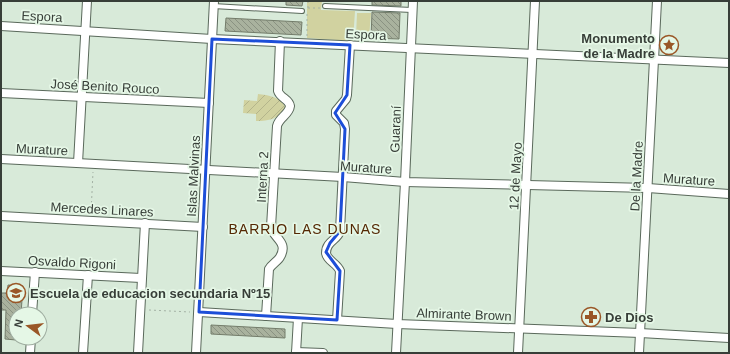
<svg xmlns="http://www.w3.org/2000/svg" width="730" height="354" viewBox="0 0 730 354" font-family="Arial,sans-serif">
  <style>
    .green { fill: #d1d2a0 }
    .garden { fill: url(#garden-furrows) }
    .building { fill: url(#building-back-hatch); stroke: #737c6a }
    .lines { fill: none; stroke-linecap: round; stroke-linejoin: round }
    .service-casing { stroke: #5a695b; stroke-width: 6 }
    .minor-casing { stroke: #5a695b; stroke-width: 10 }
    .path { stroke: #a4b2a5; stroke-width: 1; stroke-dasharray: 2 3; stroke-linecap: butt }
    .service { stroke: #fff; stroke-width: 4 }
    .minor { stroke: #fff; stroke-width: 8 }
    .marked { fill: none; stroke: #1d4ed8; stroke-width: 3; stroke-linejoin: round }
    .labels { text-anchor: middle; stroke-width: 3.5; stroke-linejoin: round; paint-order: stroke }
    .street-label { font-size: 13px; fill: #373e38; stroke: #e5f7e6 }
    .poi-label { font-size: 13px; font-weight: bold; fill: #373e38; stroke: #e5f7e6; text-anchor: start }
    .neighbourhood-label { font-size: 14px; letter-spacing: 1px; fill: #542703; stroke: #e5f7e6 }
  </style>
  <defs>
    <pattern id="garden-furrows" width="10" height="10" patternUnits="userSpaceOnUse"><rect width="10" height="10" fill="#d1d2a0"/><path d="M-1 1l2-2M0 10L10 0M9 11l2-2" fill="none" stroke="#b4b58b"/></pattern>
    <pattern id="building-back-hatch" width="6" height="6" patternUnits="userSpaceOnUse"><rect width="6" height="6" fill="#a9b29e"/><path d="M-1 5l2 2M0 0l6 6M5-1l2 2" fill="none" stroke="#8a9282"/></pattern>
  </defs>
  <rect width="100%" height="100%" fill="#d8ead9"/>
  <g class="green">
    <path d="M307 1H322L321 10 355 11 353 41 307 38Z"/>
    <path d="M357 13H371L369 38 356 37Z"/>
  </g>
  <path class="garden" d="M258 94C268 95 281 97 286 108 277 119 270 121 256 121V114L243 113 244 100 257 101Z"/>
  <g class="building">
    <path d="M286 1H303L302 6 286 5Z"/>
    <path d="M372 1H401V6L372 5Z"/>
    <path d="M372 12 400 13 399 39 371 38Z"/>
    <path d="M226 18 302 22 301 35 225 31Z"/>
    <path d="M8 285 23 286 21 314H16V340L5 339 6 310H1V293H7Z"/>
    <path d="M211 325 285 329V338L211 334Z"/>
  </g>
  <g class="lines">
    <defs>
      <g id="service">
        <path d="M213 6 302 11"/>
        <path d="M325 6 412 10"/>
      </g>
      <g id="minor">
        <path d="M1 26 212 39 729 63"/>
        <path d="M1 93 209 103"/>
        <path d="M1 159 343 177 405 182 648 188 729 194"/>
        <path d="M78 163 87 1"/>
        <path d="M1 216 203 227"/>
        <path d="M1 271 141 278"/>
        <path d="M199 312 397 324 640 333 729 338"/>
        <path d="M32 314 35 272"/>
        <path d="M266 316 269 269C272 264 278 261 280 257 289 242 273 238 271 227L277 126C279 117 289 115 290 106 289 99 280 98 278 91L280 41"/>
        <path d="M337 320 340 271C337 263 327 261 326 253 326 241 338 240 340 231L345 129 344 123 336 115V111L346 99 347 95 350 45"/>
        <path d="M296 352 323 353"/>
        <path d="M30 353 31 338"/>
        <path d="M83 353 88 275"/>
        <path d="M138 353 145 223"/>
        <path d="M196 353 214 1"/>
        <path d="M296 353 298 318"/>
        <path d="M396 353 405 182 413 1"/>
        <path d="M518 353 535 1"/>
        <path d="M639 353 657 1"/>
      </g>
    </defs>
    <use href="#service" class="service-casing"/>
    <use href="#minor" class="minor-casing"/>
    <g class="path">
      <path d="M308 8H321"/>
      <path d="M308 8V1"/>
      <path d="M307 36V13"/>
      <path d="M91 213 93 172"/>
      <path d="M149 310 190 312"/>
    </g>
    <use href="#service" class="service"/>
    <use href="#minor" class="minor"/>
  </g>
  <path class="marked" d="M212 39 350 45 347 95 335 113 345 129 340 231 330 243 326 252 340 271 337 320 199 312Z"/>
  <defs>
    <symbol id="sight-ring" viewBox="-11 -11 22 22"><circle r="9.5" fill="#e5f7e6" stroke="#9a5727" stroke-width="1.5"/><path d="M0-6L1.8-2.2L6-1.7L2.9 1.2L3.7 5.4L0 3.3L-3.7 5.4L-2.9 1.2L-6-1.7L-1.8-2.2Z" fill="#9a5727"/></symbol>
    <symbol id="school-ring" viewBox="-11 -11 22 22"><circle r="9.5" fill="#e5f7e6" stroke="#9a5727" stroke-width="1.5"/><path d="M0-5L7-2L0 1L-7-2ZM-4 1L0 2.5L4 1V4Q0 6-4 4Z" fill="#9a5727"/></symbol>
    <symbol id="pharmacy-ring" viewBox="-11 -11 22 22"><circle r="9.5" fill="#e5f7e6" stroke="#9a5727" stroke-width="1.5"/><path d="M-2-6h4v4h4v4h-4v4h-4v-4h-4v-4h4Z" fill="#9a5727"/></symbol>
  </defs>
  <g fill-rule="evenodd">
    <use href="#sight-ring" x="658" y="34" width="22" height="22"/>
    <use href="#school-ring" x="5" y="282" width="22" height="22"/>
    <use href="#pharmacy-ring" x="580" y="306" width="22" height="22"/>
  </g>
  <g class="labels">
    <g class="street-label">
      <text transform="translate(42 16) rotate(3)" y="5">Espora</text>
      <text transform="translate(366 34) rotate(3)" y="5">Espora</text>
      <text transform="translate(105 86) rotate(3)" y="5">José Benito Rouco</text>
      <text transform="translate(395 129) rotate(-88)" y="5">Guaraní</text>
      <text transform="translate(42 149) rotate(3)" y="5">Murature</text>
      <text transform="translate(366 167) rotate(4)" y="5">Murature</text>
      <text transform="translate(193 176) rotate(-87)" y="5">Islas Malvinas</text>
      <text transform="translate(515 176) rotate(-87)" y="5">12 de Mayo</text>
      <text transform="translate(636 176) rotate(-87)" y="5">De la Madre</text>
      <text transform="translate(262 177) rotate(-87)" y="5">Interna 2</text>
      <text transform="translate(689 179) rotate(4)" y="5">Murature</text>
      <text transform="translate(102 209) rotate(3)" y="5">Mercedes Linares</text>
      <text transform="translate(72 262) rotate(3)" y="5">Osvaldo Rigoni</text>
      <text transform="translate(464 314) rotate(2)" y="5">Almirante Brown</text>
    </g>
    <g class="poi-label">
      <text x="655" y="43" text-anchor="end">Monumento<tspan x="655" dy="15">de la Madre</tspan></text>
      <text x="30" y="298">Escuela de educacion secundaria Nº15</text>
      <text x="605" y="322">De Dios</text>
    </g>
    <g class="neighbourhood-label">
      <text x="305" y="234">BARRIO LAS DUNAS</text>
    </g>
  </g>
  <rect width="730" height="354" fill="none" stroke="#373e38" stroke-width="4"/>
  <g transform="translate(28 326) rotate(285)"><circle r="19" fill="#e5f7e6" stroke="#9fada0"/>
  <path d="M0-3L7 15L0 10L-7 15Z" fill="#9a5727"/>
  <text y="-6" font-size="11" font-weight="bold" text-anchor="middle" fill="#373e38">N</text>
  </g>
</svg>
